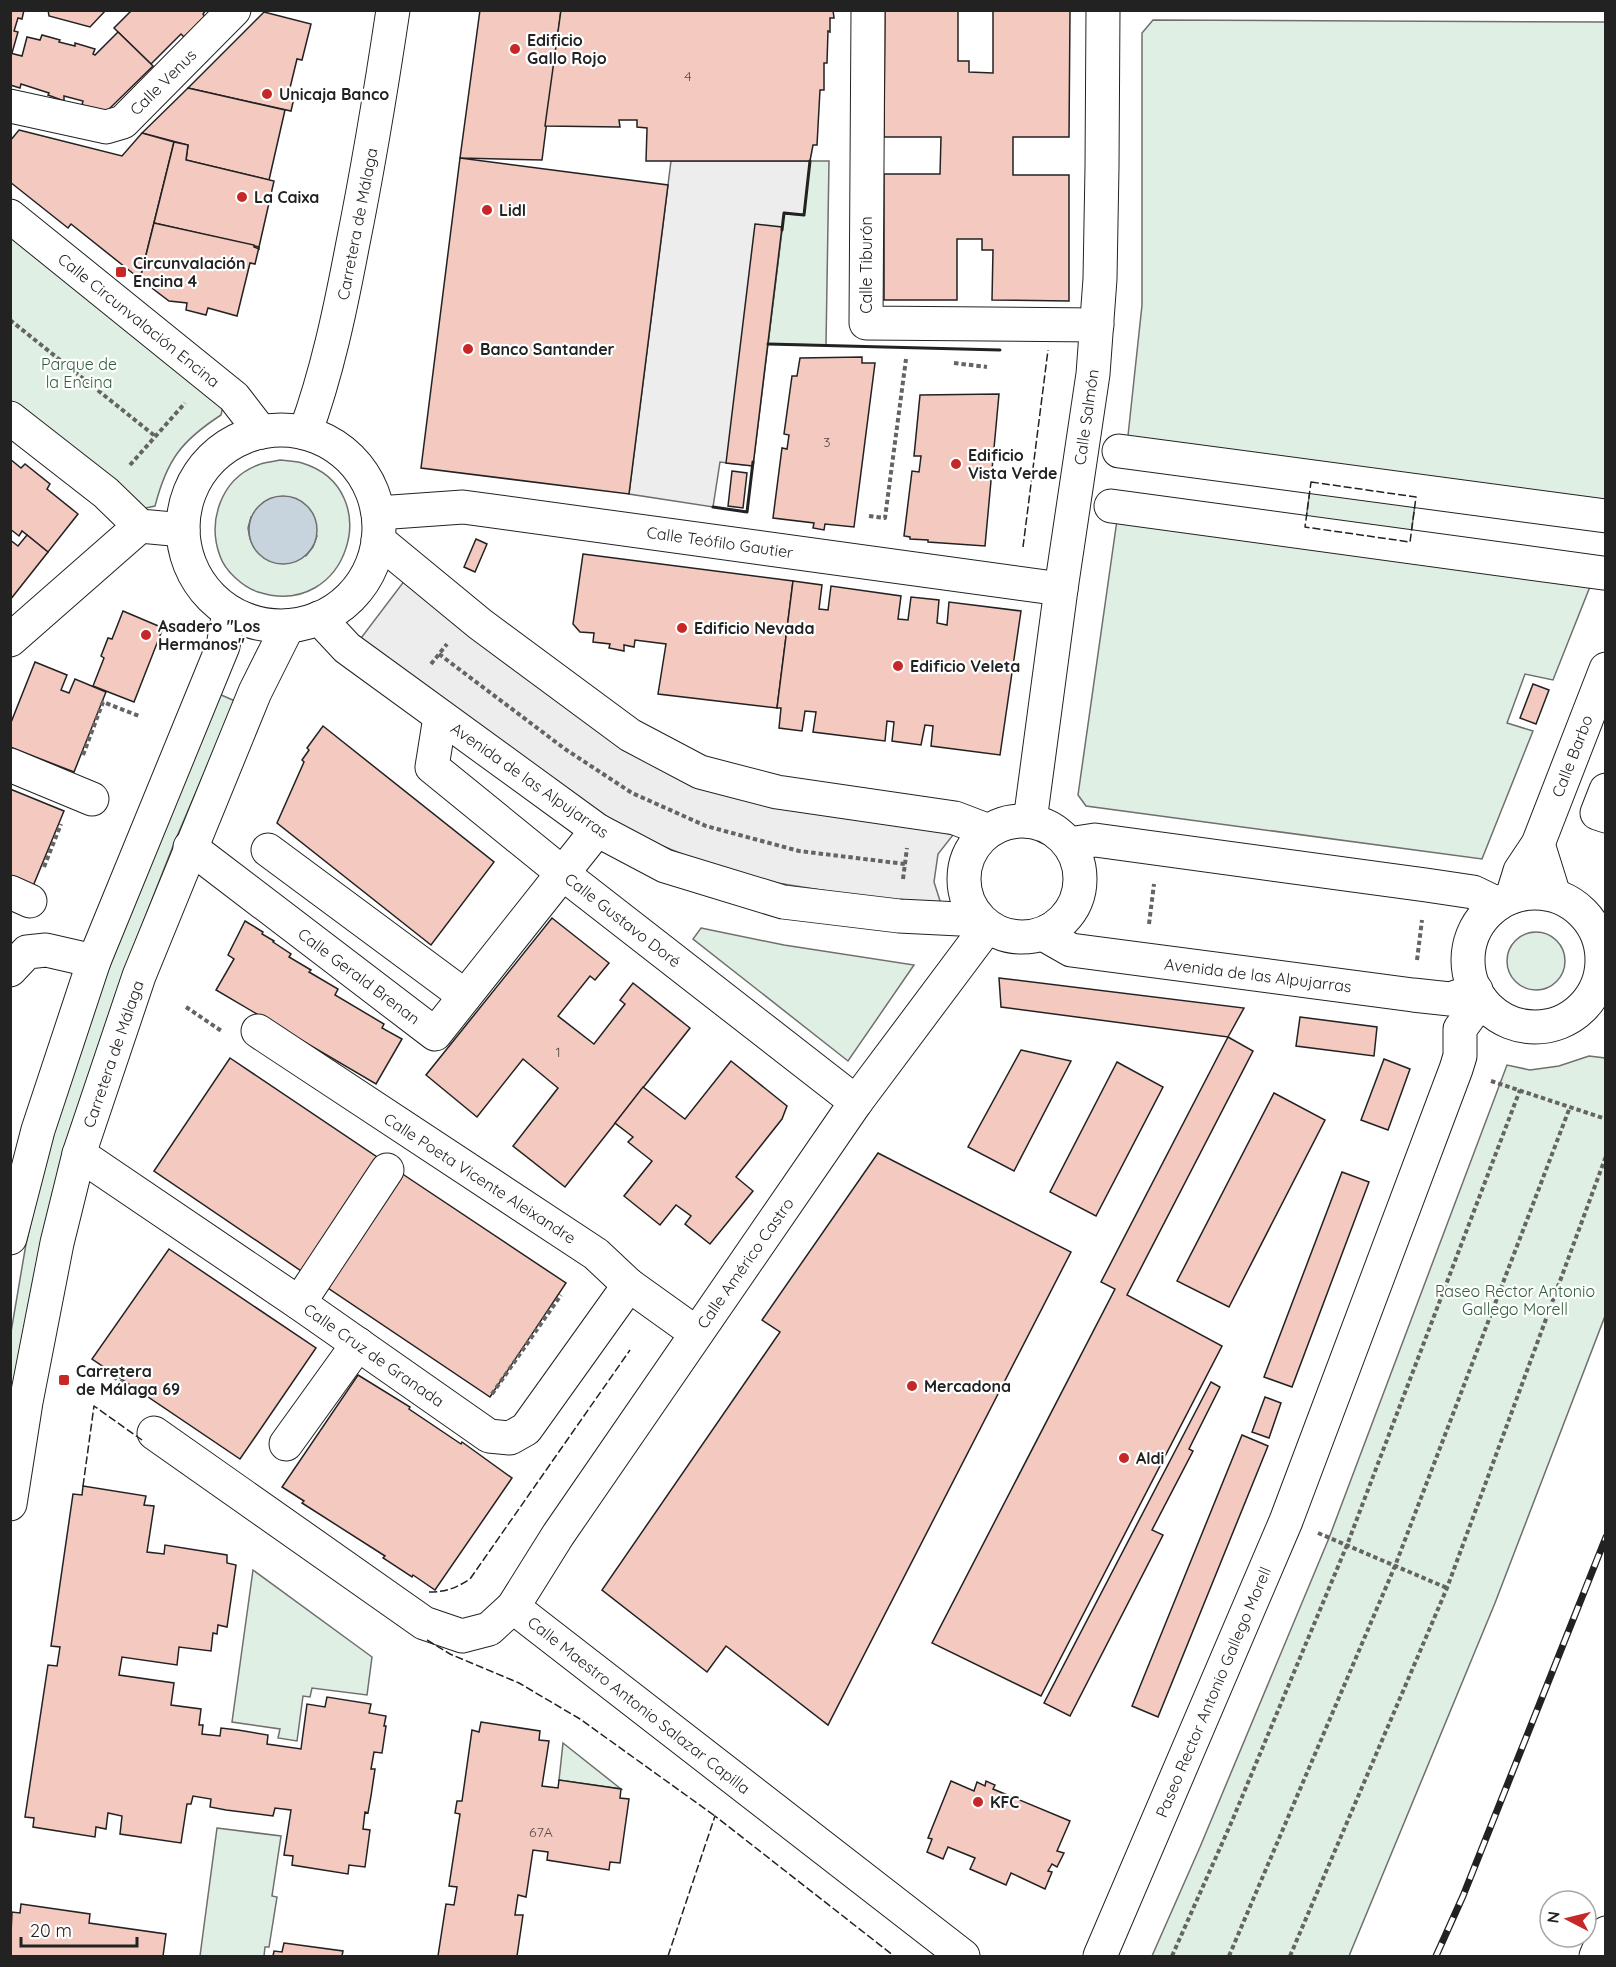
<svg xmlns="http://www.w3.org/2000/svg" width="1616" height="1967" viewBox="0 0 1616 1967" font-family="Quicksand,sans-serif">
  <style>
    .green { fill: #e0efe3; stroke: #6f6f6f; stroke-width: 1.5; fill-rule: evenodd }
    .parking { fill: #ededed; stroke: #6f6f6f; stroke-width: 1.5 }
    .water { fill: #c7d3dd; stroke: #6f6f6f; stroke-width: 1.5 }
    .building { fill: #f3c9c0; stroke: #222; stroke-width: 1.5 }
    .lines { fill: none; stroke-linecap: round; stroke-linejoin: round }
    .minor-casing { stroke: #222; stroke-width: 35 }
    .major-casing { stroke: #222; stroke-width: 35 }
    .path { stroke: #646464; stroke-width: 4; stroke-dasharray: 4.5 3; stroke-linecap: butt }
    .minor { stroke: #fff; stroke-width: 33 }
    .major { stroke: #fff; stroke-width: 33 }
    .rail-casing { stroke: #222; stroke-width: 7 }
    .rail { stroke: #fff; stroke-width: 4.5; stroke-dasharray: 14; stroke-linecap: butt }
    .fence { stroke: #222; stroke-width: 1.5; stroke-dasharray: 8 3; stroke-linecap: butt }
    .wall { stroke: #222; stroke-width: 3 }
    .poi-dot { fill: #c62828; stroke: #fff; stroke-width: 2 }
    .labels { text-anchor: middle; stroke-width: 4.5; stroke-linejoin: round; paint-order: stroke }
    .number-label { font-size: 14px; fill: #564c4a }
    .poi-label { font-size: 16px; font-weight: bold; fill: #222; stroke: #fff; text-anchor: start }
    .street-label { font-size: 16px; fill: #222; stroke: #fff }
    .park-label { font-size: 16px; fill: #2f5e38; stroke: #fff }
  </style>
  <rect width="100%" height="100%" fill="#fff"/>
  <g class="green">
    <path d="M1153 20 1605 22V509L1127 445 1142 305V33Z"/>
    <path d="M810 161H829L826 345 768 344 784 213 803 214Z"/>
    <path d="M10 230 224 402 221 415C181 441 167 460 155 506L141 509 11 405Z"/>
    <path d="M280 460C287 461 295 461 302 463 388 489 348 621 258 592 243 587 225 571 220 556 207 521 221 479 258 465 264 462 273 462 280 460ZM251 517 317 536 313 547 306 556 250 539 248 528Z"/>
    <path d="M1311 482 1416 497 1410 542 1305 527Z"/>
    <path d="M1118 513 1593 579 1553 680 1525 674 1507 723 1533 731 1482 859 1086 806 1078 795Z"/>
    <path d="M219 694 235 701 175 841 126 966 11 1428V1332L26 1244 52 1132 111 962Z"/>
    <path d="M701 928 784 945 914 965 848 1061 693 939Z"/>
    <circle cx="1536" cy="961" r="29"/>
    <path d="M1589 1056 1605 1058V1316L1495 1603 1349 1956H1152L1200 1847 1329 1538 1507 1065 1530 1070 1559 1066Z"/>
    <path d="M253 1570 372 1657 367 1695 312 1688 310 1697 303 1696 297 1741 278 1738 280 1729 232 1722Z"/>
    <path d="M563 1743 621 1789 559 1780Z"/>
    <path d="M217 1828 281 1836 272 1896 277 1897 269 1947H265L264 1956H200Z"/>
  </g>
  <g class="parking">
    <path d="M671 161H810L804 215 784 214 753 466 720 462 713 507 629 494Z"/>
    <path d="M405 580 625 747 953 835 938 854 934 882 941 904 865 897 777 883 704 863 621 829 358 642Z"/>
  </g>
  <circle class="water" cx="283" cy="530" r="34"/>
  <g class="building">
    <path d="M10 10H24L22 19 18 18 14 31 18 32 12 53H10Z"/>
    <path d="M48 10H106L90 27 49 16Z"/>
    <path d="M132 10H206L203 14 205 17 184 37 181 34 151 64 114 28Z"/>
    <path d="M480 10H561L542 160 460 158Z"/>
    <path d="M561 10H833L834 18H830V32L828 31 827 63H824V90H820L817 145H813L810 161H646L647 129V128L637 127V120H619L620 127 545 126Z"/>
    <path d="M885 11H958V61H969V72L993 73V11H1070L1069 137H1013V175H1069V301L992 300 993 250H982V239H957V300H884V174H940L941 137H884Z"/>
    <path d="M264 12 311 24 302 60 297 59 289 92 295 94 291 111 188 88Z"/>
    <path d="M118 32 153 66 107 111 82 105 83 101 64 96V101L48 95 49 93 21 84 20 88 10 85V53L22 56 27 37 40 40 42 35 60 40 59 42 75 46V43L95 49 93 54 95 55Z"/>
    <path d="M188 88 285 110 269 180 186 160 188 145 142 133Z"/>
    <path d="M19 130 122 156 142 133 174 142 140 279 71 224 68 228 10 182V141Z"/>
    <path d="M174 142 188 145 186 160 274 181 259 247 154 223Z"/>
    <path d="M460 158 668 185 629 494 421 468Z"/>
    <path d="M154 223 254 245V247L259 249V247L255 264 250 263 237 316 208 308 206 315 186 310 187 303 169 301 140 279Z"/>
    <path d="M755 224 782 227 753 466 726 463Z"/>
    <path d="M862 357V363H875L854 527 825 524 824 530 813 528 814 523 773 518 782 448 787 449 789 435 784 434 792 376H797L800 358Z"/>
    <path d="M999 394 985 546 928 542V540L910 539V537L904 536 912 471 919 472 921 456H914L920 395Z"/>
    <path d="M10 459 21 468 25 464 50 484 47 489 78 514 48 552 22 531 19 536 10 529Z"/>
    <path d="M732 471 747 473 743 508 728 506Z"/>
    <path d="M27 535 48 552 10 600V540L18 546Z"/>
    <path d="M476 539 487 544 475 572 464 567Z"/>
    <path d="M583 554 793 581 777 708 658 694 666 644 635 640 634 647 624 645V651L609 648 610 644 593 642 594 633 580 632 573 624Z"/>
    <path d="M793 581 822 585 819 609 828 610 831 586 901 596 898 619 908 620 911 597 939 600 937 623 947 625 949 602 1021 611 1000 755 931 746 933 726 925 725 921 745 892 741 894 722 887 721 885 741 813 732 816 712 805 711 802 731 779 728 781 708H777Z"/>
    <path d="M123 611 163 628 134 702 93 686 104 658 101 656 108 638 112 639Z"/>
    <path d="M35 662 67 675 61 690 69 693 75 679 106 692 74 772 10 747V725Z"/>
    <path d="M1533 684 1549 690 1536 724 1520 718Z"/>
    <path d="M323 726 494 862 431 945 277 823 304 762 302 760 309 750 307 748Z"/>
    <path d="M10 789 64 811 31 891 10 883Z"/>
    <path d="M552 918 609 963 595 980 590 976 558 1016 594 1044 625 1004 620 1000 633 983 690 1028 565 1187 513 1146 558 1088 523 1059 477 1117 426 1075Z"/>
    <path d="M245 921 263 932 262 934 274 941 273 942 291 954 289 957 311 970 309 972 338 989 335 995 384 1024 382 1028 402 1039 376 1084 216 990 234 959 228 955Z"/>
    <path d="M999 978 1244 1008 1228 1037 1001 1007Z"/>
    <path d="M1300 1017 1377 1027 1374 1056 1296 1046Z"/>
    <path d="M1228 1037 1253 1051 1127 1295 1222 1346 1041 1696 932 1643 1115 1289 1101 1282Z"/>
    <path d="M1021 1050 1071 1061 1014 1171 968 1147Z"/>
    <path d="M230 1058 386 1163 310 1277 154 1171Z"/>
    <path d="M1384 1059 1410 1069 1388 1130 1361 1120Z"/>
    <path d="M731 1061 787 1106 782 1119 736 1177 753 1191 710 1244 685 1224 691 1216 676 1205 660 1225 624 1196 652 1161 628 1142 633 1137 615 1123 643 1087 685 1119Z"/>
    <path d="M1117 1062 1163 1087 1096 1216 1050 1192Z"/>
    <path d="M1274 1093 1325 1120 1229 1307 1177 1281Z"/>
    <path d="M878 1153 1071 1252 828 1725 726 1646 707 1672 602 1590 780 1332 762 1320Z"/>
    <path d="M395 1169 566 1283 490 1397 319 1282Z"/>
    <path d="M1342 1172 1369 1182 1292 1387 1264 1377Z"/>
    <path d="M169 1249 316 1348 240 1459 92 1359Z"/>
    <path d="M358 1375 410 1407 409 1409 461 1444 462 1442 512 1478 435 1590 413 1575 412 1577 383 1558 385 1556 302 1503 304 1501 282 1487Z"/>
    <path d="M1211 1382 1220 1387 1189 1449 1193 1451 1152 1530 1163 1535 1070 1716 1044 1703Z"/>
    <path d="M1265 1397 1281 1403 1269 1438 1252 1432Z"/>
    <path d="M1242 1435 1268 1446 1158 1717 1132 1706Z"/>
    <path d="M83 1486 146 1496 144 1505 154 1506 147 1552 164 1554 165 1545 227 1555V1563L236 1565 227 1627 218 1625 217 1634 213 1633 211 1651 179 1647 177 1665 122 1657 119 1675 174 1683 171 1705 201 1709 199 1725H203L202 1734 220 1736 221 1728 238 1730 268 1735 267 1744 301 1749 307 1704 325 1707 327 1697 371 1704 369 1713 386 1716 384 1726H386L382 1753 374 1752 371 1769H375L371 1796 368 1813 365 1812 363 1829 370 1830 365 1867 349 1865 348 1874 292 1865 293 1856 284 1855 291 1810 275 1808 273 1816 226 1810 210 1807 211 1799 193 1796 191 1804H187L181 1843 120 1834 122 1816 108 1813 106 1829 96 1827 95 1837 33 1827 34 1818 25 1817 48 1665 57 1666 60 1647 51 1646 73 1494 82 1495Z"/>
    <path d="M481 1722 540 1731 539 1740 549 1741 542 1786 558 1788 559 1780 621 1789 620 1798 629 1799 620 1863 610 1862 609 1870 547 1860 548 1852 533 1850 526 1897 518 1895 515 1915H523L517 1956H438L446 1904 454 1905 457 1887 449 1886 460 1814 455 1813 457 1801H462L472 1730 479 1732Z"/>
    <path d="M951 1781 974 1791 977 1782 985 1786 986 1781 995 1785 993 1789 1070 1821 1057 1851 1064 1853 1057 1867 1052 1864 1048 1871 1052 1872 1045 1889 1011 1873 1006 1885 970 1869 975 1858 948 1847 943 1859 927 1852 932 1839 928 1838Z"/>
    <path d="M21 1904 90 1914 89 1923 166 1934 163 1956H10L12 1912 20 1913Z"/>
    <path d="M284 1943 343 1951 342 1956H273L274 1951 282 1952Z"/>
  </g>
  <g class="lines">
    <defs>
      <g id="minor">
        <path d="M868 10 866 323 1097 325"/>
        <path d="M10 106 106 127 123 122 234 10"/>
        <path d="M1119 451 1606 516"/>
        <path d="M1111 506 1603 573"/>
        <path d="M378 513 463 507 1061 589"/>
        <path d="M10 640 140 526"/>
        <path d="M440 717 432 767 576 884 856 1102"/>
        <path d="M10 765 92 799"/>
        <path d="M1606 790 1597 813 1606 816"/>
        <path d="M1030 821 1061 589 1093 374 1100 279 1102 167 1103 10"/>
        <path d="M1538 844 1554 895"/>
        <path d="M190 847 435 1034 597 830"/>
        <path d="M268 850 465 996"/>
        <path d="M10 892 30 901"/>
        <path d="M1512 897 1520 871 1538 844 1606 669"/>
        <path d="M10 970 27 952 46 950 94 961"/>
        <path d="M258 1031 596 1254 629 1285 696 1333"/>
        <path d="M79 1154 299 1303 489 1436 510 1438 526 1429 629 1285"/>
        <path d="M299 1303 387 1170"/>
        <path d="M154 1433 424 1623 462 1636 489 1629 513 1607 963 1956"/>
        <path d="M286 1444 358 1344"/>
        <path d="M513 1607 558 1535 856 1102 987 927"/>
        <path d="M1596 1956 1606 1933"/>
      </g>
      <g id="major">
        <path d="M10 216 234 397 261 432"/>
        <path d="M10 418 106 493 140 526 183 530"/>
        <circle cx="281" cy="528" r="98"/>
        <path d="M305 433C327 373 340 311 352 248 368 169 381 90 393 10"/>
        <path d="M378 540 480 624 630 735 700 772 777 792 955 818 989 831"/>
        <path d="M319 618 347 648 597 830 665 866 783 902 899 916 980 920"/>
        <circle cx="1022" cy="879" r="58"/>
        <path d="M1069 844 1095 840 1426 885 1473 892 1498 904"/>
        <circle cx="1535" cy="960" r="67"/>
        <path d="M1043 934 1071 950 1413 995 1450 999 1476 990"/>
        <path d="M10 1238 38 1130 94 961 223 646 229 612"/>
        <path d="M10 1504 26 1402 57 1243 79 1154 139 976 255 692 288 626"/>
        <path d="M1100 1956 1286 1521 1456 1069 1460 1056V1029L1481 1000"/>
      </g>
    </defs>
    <use href="#minor" class="minor-casing"/>
    <use href="#major" class="major-casing"/>
    <g class="path">
      <path d="M10 320 155 436"/>
      <path d="M954 363 987 367"/>
      <path d="M130 465 185 403"/>
      <path d="M869 516 885 518 906 359"/>
      <path d="M439 654 565 749 632 793 706 826 799 851 905 864"/>
      <path d="M431 664 447 644"/>
      <path d="M83 755 103 702 139 716"/>
      <path d="M44 867 61 824"/>
      <path d="M903 879 907 848"/>
      <path d="M1149 924 1154 884"/>
      <path d="M1417 960 1422 920"/>
      <path d="M186 1007 223 1032"/>
      <path d="M1491 1081 1606 1119"/>
      <path d="M101 1368 130 1388"/>
      <path d="M492 1394 561 1295"/>
      <path d="M1318 1533 1447 1588"/>
      <path d="M1172 1956 1232 1821 1347 1545 1520 1090"/>
      <path d="M1229 1956 1395 1566 1570 1107"/>
      <path d="M1290 1956 1447 1588 1606 1156"/>
    </g>
    <use href="#minor" class="minor"/>
    <use href="#major" class="major"/>
    <defs>
      <path id="rail" d="M1436 1956 1463 1896 1606 1537"/>
    </defs>
    <use href="#rail" class="rail-casing"/>
    <use href="#rail" class="rail"/>
    <g class="fence">
      <path d="M1311 482 1416 497 1410 542 1305 527Z"/>
      <path d="M1023 547 1048 350"/>
      <path d="M83 1486 94 1406 142 1440"/>
      <path d="M429 1592C446 1592 456 1588 470 1579L630 1350"/>
      <path d="M427 1640 450 1654 519 1683 580 1719 715 1816"/>
      <path d="M668 1956 715 1816 894 1956"/>
    </g>
    <g class="wall">
      <path d="M782 230 784 213 804 215 810 161"/>
      <path d="M768 344 1000 350"/>
      <path d="M713 507 747 512 753 462"/>
    </g>
  </g>
  <g class="poi-dot">
    <circle cx="515" cy="49" r="6"/>
    <circle cx="267" cy="94" r="6"/>
    <circle cx="242" cy="197" r="6"/>
    <circle cx="487" cy="210" r="6"/>
    <rect x="115" y="266" width="12" height="12" rx="3"/>
    <circle cx="468" cy="349" r="6"/>
    <circle cx="956" cy="464" r="6"/>
    <circle cx="682" cy="628" r="6"/>
    <circle cx="146" cy="635" r="6"/>
    <circle cx="898" cy="666" r="6"/>
    <rect x="58" y="1374" width="12" height="12" rx="3"/>
    <circle cx="912" cy="1386" r="6"/>
    <circle cx="1124" cy="1458" r="6"/>
    <circle cx="978" cy="1802" r="6"/>
  </g>
  <g class="labels">
    <g class="number-label">
      <text x="688" y="81">4</text>
      <text x="827" y="447">3</text>
      <text x="558" y="1057">1</text>
      <text x="541" y="1837">67A</text>
    </g>
    <g class="poi-label">
      <text x="527" y="46">Edificio<tspan x="527" dy="18">Gallo Rojo</tspan></text>
      <text x="279" y="100">Unicaja Banco</text>
      <text x="254" y="203">La Caixa</text>
      <text x="499" y="216">Lidl</text>
      <text x="133" y="269">Circunvalación<tspan x="133" dy="18">Encina 4</tspan></text>
      <text x="480" y="355">Banco Santander</text>
      <text x="968" y="461">Edificio<tspan x="968" dy="18">Vista Verde</tspan></text>
      <text x="158" y="632">Asadero "Los<tspan x="158" dy="18">Hermanos"</tspan></text>
      <text x="694" y="634">Edificio Nevada</text>
      <text x="910" y="672">Edificio Veleta</text>
      <text x="76" y="1377">Carretera<tspan x="76" dy="18">de Málaga 69</tspan></text>
      <text x="924" y="1392">Mercadona</text>
      <text x="1136" y="1464">Aldi</text>
      <text x="990" y="1808">KFC</text>
    </g>
    <g class="street-label">
      <text transform="translate(163 82) rotate(-45)" y="6">Calle Venus</text>
      <text transform="translate(357 224) rotate(-79)" y="6">Carretera de Málaga</text>
      <text transform="translate(866 265) rotate(-90)" y="6">Calle Tiburón</text>
      <text transform="translate(139 320) rotate(39)" y="6">Calle Circunvalación Encina</text>
      <text transform="translate(1086 417) rotate(-82)" y="6">Calle Salmón</text>
      <text transform="translate(720 542) rotate(8)" y="6">Calle Teófilo Gautier</text>
      <text transform="translate(1572 756) rotate(-69)" y="6">Calle Barbo</text>
      <text transform="translate(530 780) rotate(35)" y="6">Avenida de las Alpujarras</text>
      <text transform="translate(623 920) rotate(38)" y="6">Calle Gustavo Doré</text>
      <text transform="translate(1258 975) rotate(7)" y="6">Avenida de las Alpujarras</text>
      <text transform="translate(359 976) rotate(37)" y="6">Calle Gerald Brenan</text>
      <text transform="translate(113 1054) rotate(-71)" y="6">Carretera de Málaga</text>
      <text transform="translate(480 1178) rotate(33)" y="6">Calle Poeta Vicente Aleixandre</text>
      <text transform="translate(745 1263) rotate(-55)" y="6">Calle Américo Castro</text>
      <text transform="translate(374 1355) rotate(35)" y="6">Calle Cruz de Granada</text>
      <text transform="translate(1213 1692) rotate(-67)" y="6">Paseo Rector Antonio Gallego Morell</text>
      <text transform="translate(639 1705) rotate(38)" y="6">Calle Maestro Antonio Salazar Capilla</text>
    </g>
    <g class="park-label">
      <text x="79" y="370">Parque de<tspan x="79" dy="18">la Encina</tspan></text>
      <text x="1515" y="1297">Paseo Rector Antonio<tspan x="1515" dy="18">Gallego Morell</tspan></text>
    </g>
  </g>
  <rect width="1616" height="1967" fill="none" stroke="#222222" stroke-width="24"/>
  <g transform="translate(1568 1919) rotate(277)"><circle r="28" fill="#ffffff" stroke="#a7a7a7" stroke-width="1.5"/>
  <path d="M0-4.5L10 22L0 15L-10 22Z" fill="#c62828"/>
  <text y="-9" font-size="16" font-weight="bold" text-anchor="middle" fill="#222222">N</text>
  </g>
  <path d="M21 1937v9h116v-9" fill="none" stroke="#222222" stroke-width="3"/>
  <text x="30" y="1937" font-size="18" fill="#222222" stroke="#ffffff" stroke-width="4.5" paint-order="stroke">20 m</text>
</svg>
